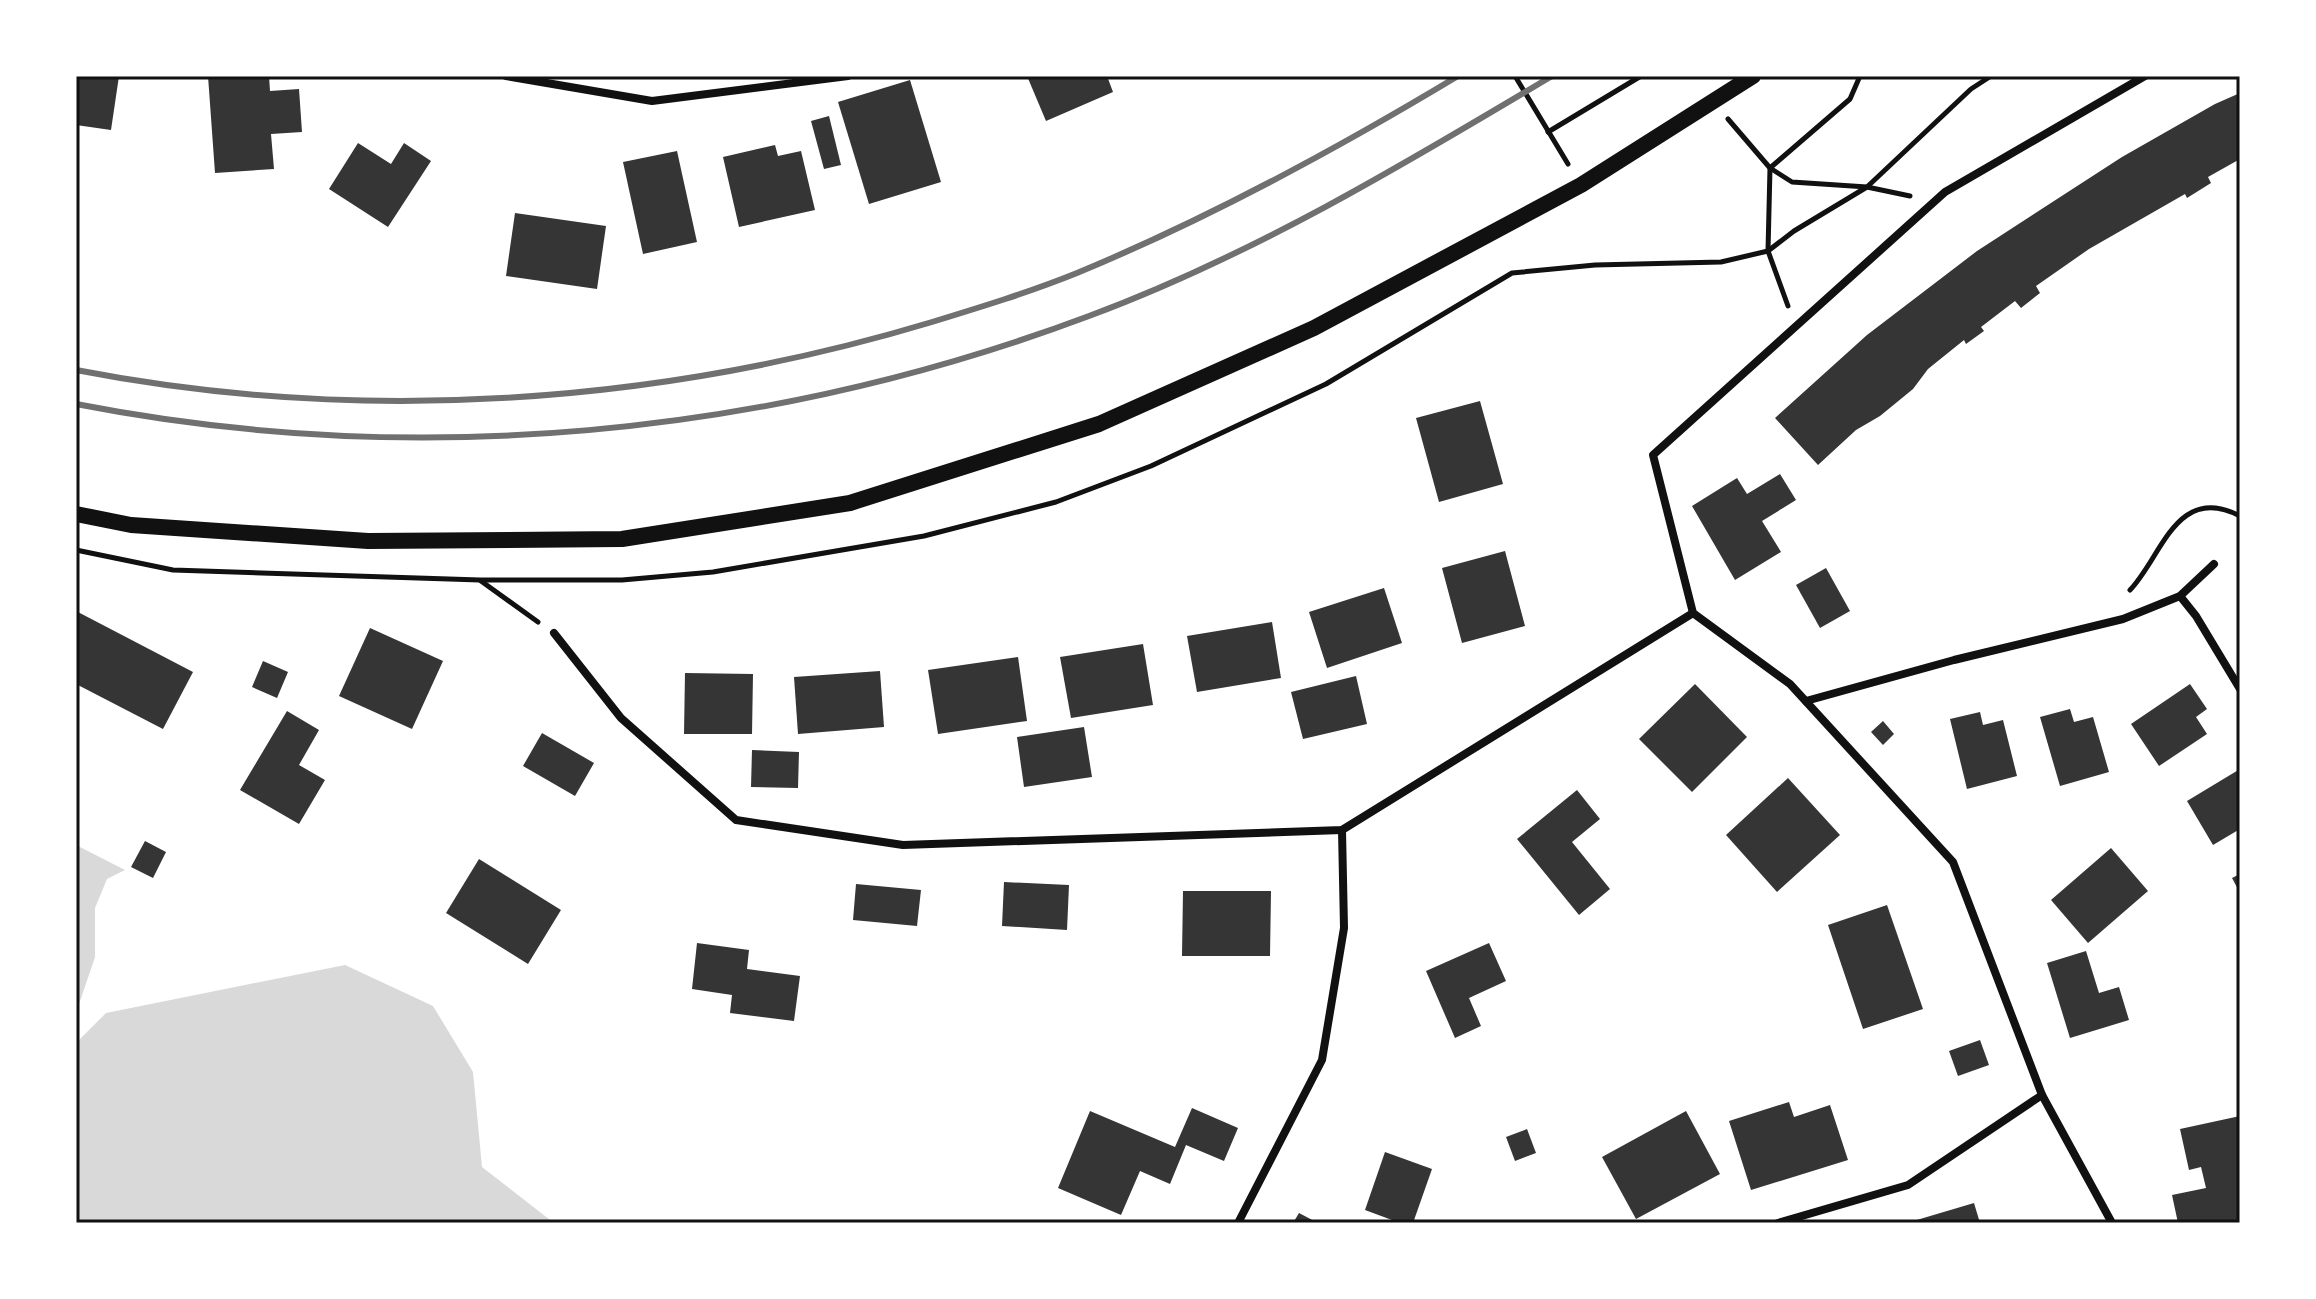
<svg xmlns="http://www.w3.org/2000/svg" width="2316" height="1299" viewBox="0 0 2316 1299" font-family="Overpass,sans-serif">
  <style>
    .water { fill: #d9d9d9 }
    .building { fill: #353535 }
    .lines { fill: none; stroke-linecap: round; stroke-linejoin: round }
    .path { stroke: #111; stroke-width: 5 }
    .minor { stroke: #111; stroke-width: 8 }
    .secondary { stroke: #111; stroke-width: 16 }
    .rail { stroke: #707070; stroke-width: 6 }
    .neatline { fill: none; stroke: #111; stroke-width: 3 }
  </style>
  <rect width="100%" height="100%" fill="#fff"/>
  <g class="water">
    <path d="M76 845 125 870 107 879 95 908V957L76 1013Z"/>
    <path d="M345 965 433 1006 473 1072 482 1167 554 1223H76V1043L106 1013Z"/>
  </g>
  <g class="building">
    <path d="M76 76H119L111 130 76 125Z"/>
    <path d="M208 76H269L270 91 299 89 302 132 271 134 274 169 215 173Z"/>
    <path d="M1027 76H1107L1113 92 1046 121Z"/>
    <path d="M910 80 941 182 869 204 838 102Z"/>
    <path d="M2240 93V159L2208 177 2211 183 2187 198 2185 194 2089 249 2036 286 2040 293 2021 308 2015 301 1981 327 1984 331 1966 344 1964 340 1928 369 1913 389 1880 416 1856 430 1818 465 1775 418 1867 335 1977 251 2122 157 2215 104Z"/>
    <path d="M829 116 841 165 824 169 811 121Z"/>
    <path d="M358 143 391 164 404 143 431 161 388 227 329 189Z"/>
    <path d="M775 145 778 156 801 151 815 210 739 227 723 157Z"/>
    <path d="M677 151 697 242 643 254 623 162Z"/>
    <path d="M515 213 606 226 597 289 506 276Z"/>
    <path d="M1480 401 1503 484 1439 502 1416 418Z"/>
    <path d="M1780 474 1796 500 1762 521 1781 552 1735 580 1692 506 1737 478 1747 494Z"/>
    <path d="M1505 551 1525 626 1462 643 1442 568Z"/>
    <path d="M1826 568 1850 611 1820 628 1796 585Z"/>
    <path d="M1384 588 1402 643 1327 668 1309 612Z"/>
    <path d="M76 611 193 672 163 729 76 684Z"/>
    <path d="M1272 622 1281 678 1197 692 1187 636Z"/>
    <path d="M370 628 443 661 412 729 339 696Z"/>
    <path d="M1143 644 1153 705 1071 718 1060 657Z"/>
    <path d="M1018 657 1027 721 938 734 928 670Z"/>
    <path d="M263 661 288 672 277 698 252 687Z"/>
    <path d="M880 671 884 727 798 734 794 677Z"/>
    <path d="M685 673 753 674 752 734H684Z"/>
    <path d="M1356 676 1367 724 1303 739 1291 692Z"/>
    <path d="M1695 684 1747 737 1692 792 1639 739Z"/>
    <path d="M2190 684 2207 709 2196 717 2207 734 2159 766 2131 724Z"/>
    <path d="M2070 709 2074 722 2093 717 2109 772 2060 786 2040 717Z"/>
    <path d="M287 711 319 730 299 765 325 780 299 824 240 790Z"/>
    <path d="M1980 712 1983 725 2003 720 2017 776 1967 789 1950 719Z"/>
    <path d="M1883 721 1894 734 1883 745 1871 732Z"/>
    <path d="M1084 727 1092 777 1024 787 1017 737Z"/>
    <path d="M542 733 594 763 575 796 523 766Z"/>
    <path d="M752 750 799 752 798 788 751 787Z"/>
    <path d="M2240 769V829L2213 845 2187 801Z"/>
    <path d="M1788 778 1840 835 1777 892 1726 835Z"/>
    <path d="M1577 790 1600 819 1572 842 1610 889 1579 915 1517 839Z"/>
    <path d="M145 841 166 852 153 878 131 867Z"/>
    <path d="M2111 848 2148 891 2088 943 2051 900Z"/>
    <path d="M479 859 561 910 528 964 446 913Z"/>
    <path d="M2240 874V893L2232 878Z"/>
    <path d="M1004 882 1069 885 1067 930 1002 926Z"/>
    <path d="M856 884 921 890 917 926 853 920Z"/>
    <path d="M1183 891H1271L1270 956H1182Z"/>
    <path d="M1887 905 1923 1009 1863 1029 1828 925Z"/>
    <path d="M697 943 749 950 747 969 800 976 794 1021 730 1013 732 995 692 989Z"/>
    <path d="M1489 943 1506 981 1469 998 1481 1026 1455 1038 1426 971Z"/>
    <path d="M2086 951 2099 993 2119 987 2129 1020 2070 1038 2047 963Z"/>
    <path d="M1980 1040 1989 1065 1958 1076 1949 1051Z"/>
    <path d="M1789 1102 1794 1117 1830 1105 1848 1160 1751 1190 1729 1121Z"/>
    <path d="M1192 1108 1238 1128 1224 1161 1186 1145 1170 1184 1140 1171 1121 1215 1058 1188 1090 1111 1175 1147Z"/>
    <path d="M1686 1111 1720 1174 1636 1219 1602 1157Z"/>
    <path d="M2240 1116V1222L2178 1223 2172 1195 2206 1188 2201 1167 2189 1170 2180 1129Z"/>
    <path d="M1527 1129 1536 1153 1515 1161 1506 1137Z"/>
    <path d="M1385 1152 1432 1169 1413 1223H1400L1365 1210Z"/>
    <path d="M1974 1203 1980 1223H1910V1222Z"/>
    <path d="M1299 1213 1318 1223H1293Z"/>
  </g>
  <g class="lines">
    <g class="path">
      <path d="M1515 76 1568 164"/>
      <path d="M1728 119 1770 168 1792 182 1867 187 1910 196"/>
      <path d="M1548 132 1641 76"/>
      <path d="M1788 306 1768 251 1770 168 1850 99 1860 76"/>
      <path d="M76 550 173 570 480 580H622L713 572 924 536 1056 502 1151 466 1326 384 1512 273 1595 265 1721 262 1768 251 1794 231 1867 187 1971 89 1991 76"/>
      <path d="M481 581 538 622"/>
      <path d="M2130 590C2162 557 2176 483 2240 516"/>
    </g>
    <g class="minor">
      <path d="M506 76 652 101 848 76"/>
      <path d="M2180 596 2196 616 2240 689"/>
      <path d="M554 633 621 718 736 820 903 845 1342 830 1693 613"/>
      <path d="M1806 701 1954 660 2123 619 2180 596 2214 564"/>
      <path d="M1238 1223 1322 1060 1344 928 1342 830"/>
      <path d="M1778 1223 1908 1185 2042 1095"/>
      <path d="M2112 1223 2042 1095 1953 862 1790 684 1693 613 1653 455 1945 192 2145 76"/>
    </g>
    <path class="secondary" d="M76 514 131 525 368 541 622 539 850 503 1099 424 1314 328 1581 185 1753 76"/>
    <g class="rail">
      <path d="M76 370C359 425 657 405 932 322 981 307 1030 292 1077 273 1210 218 1335 150 1458 76"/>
      <path d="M76 404C414 470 767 437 1089 316 1251 256 1403 165 1552 76"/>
    </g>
  </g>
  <rect width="2316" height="1299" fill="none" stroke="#ffffff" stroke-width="156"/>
  <rect x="78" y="78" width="2160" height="1143" class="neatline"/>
</svg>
